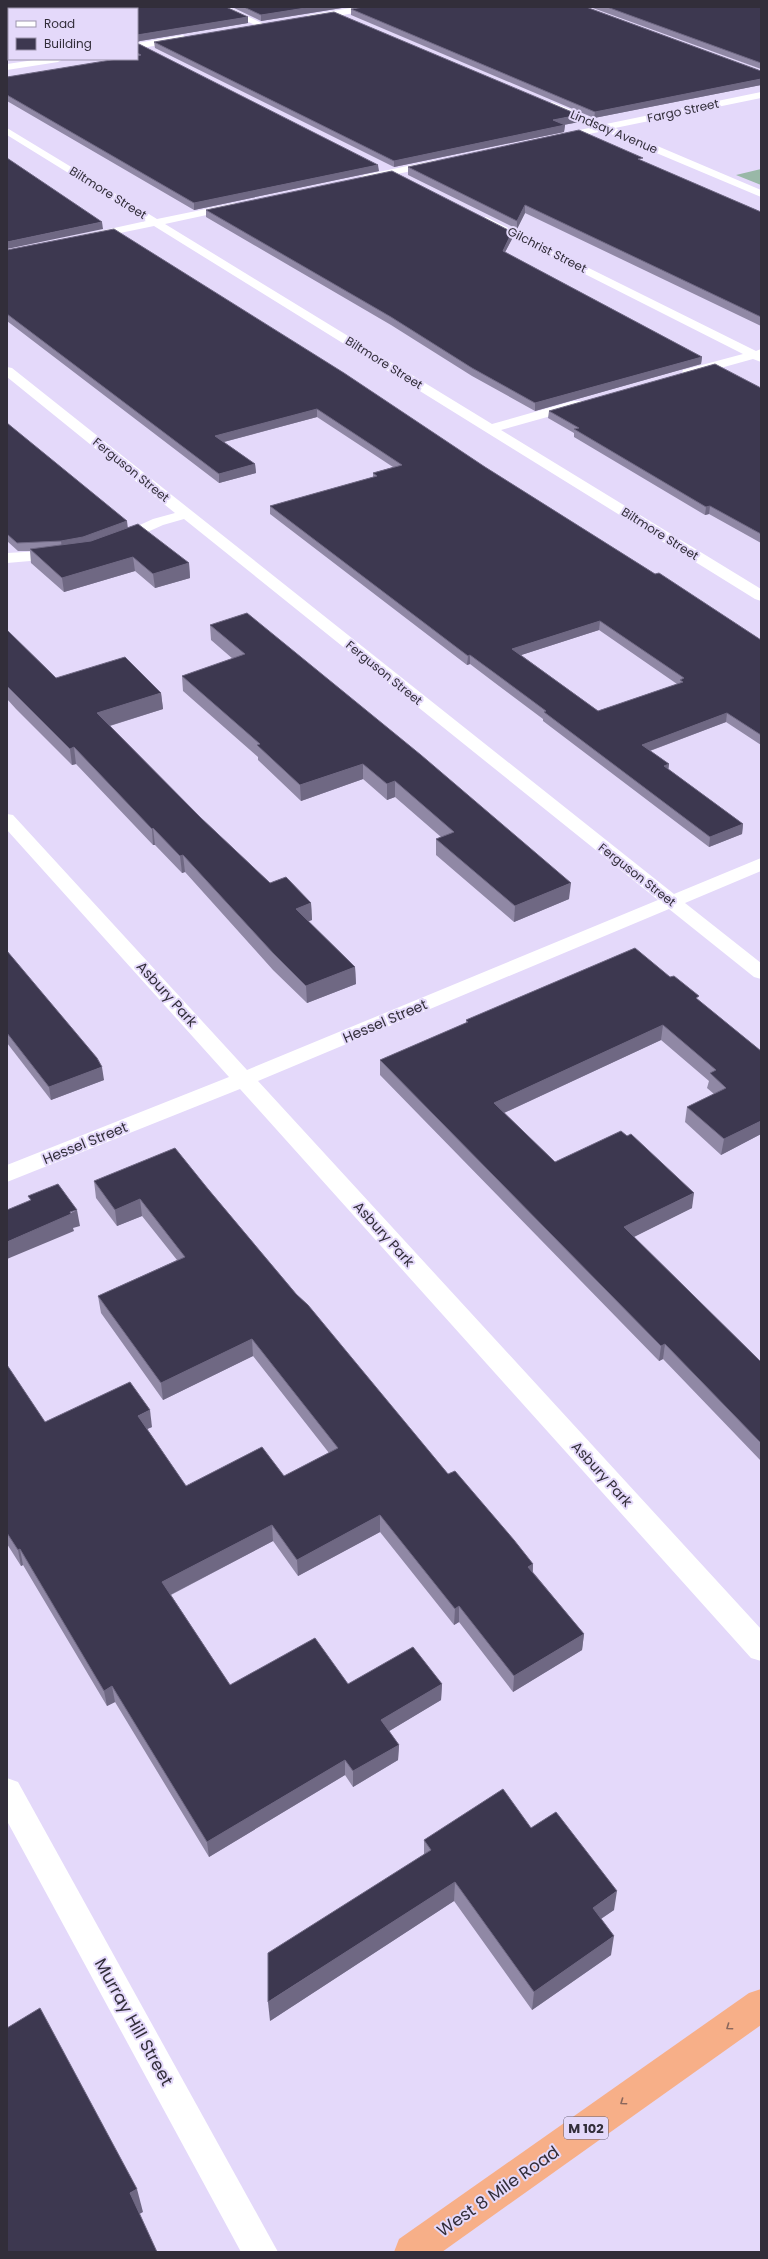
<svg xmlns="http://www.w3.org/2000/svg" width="768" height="2259" viewBox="0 0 768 2259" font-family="Poppins,sans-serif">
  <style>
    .green { fill: #99b8a7 }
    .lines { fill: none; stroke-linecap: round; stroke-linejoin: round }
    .minor { fill: #fff; fill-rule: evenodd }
    .tertiary { fill: #fff; fill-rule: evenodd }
    .trunk { fill: #f7af88; fill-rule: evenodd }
    .wall { fill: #9088a5; fill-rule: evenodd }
    .shaded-wall { fill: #6f6883 }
    .building { fill: #3d3850; stroke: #6f6883; fill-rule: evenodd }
    .oneway { stroke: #8b685d }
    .labels { text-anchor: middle; stroke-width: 4; stroke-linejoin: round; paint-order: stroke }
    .far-street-label { font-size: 12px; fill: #322e3a; stroke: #e4d9fa }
    .shield { fill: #e4d9fa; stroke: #676174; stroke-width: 1 }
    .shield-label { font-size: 13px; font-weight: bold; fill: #322e3a }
    .street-label { font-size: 14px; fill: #322e3a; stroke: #e4d9fa }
    .near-street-label { font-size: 17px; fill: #322e3a; stroke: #e4d9fa }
  </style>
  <rect width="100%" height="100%" fill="#e4d9fa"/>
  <path class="green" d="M761 169V185L736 175Z"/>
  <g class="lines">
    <g class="minor">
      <path d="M217 7H228L266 25 259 27Z"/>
      <path d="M7 12 9 13V19L7 18Z"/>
      <path d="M761 92V98L615 128 761 190V197L604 131 554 141 549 138 550 136 594 127 549 107 547 105 552 102 606 124Z"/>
      <path d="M7 128 157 219 235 203 239 204 240 206 239 208 165 224 492 424 573 401H583L585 404 583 407 501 430 761 589V601L755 599 154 226 86 240 82 239 80 237 82 235 146 221 7 135Z"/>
      <path d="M436 160 440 161V165L364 181 359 178 364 175Z"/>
      <path d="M486 217 756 351 761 349V362L753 359 688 377 683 376 682 373 683 370 743 354 482 222 480 220Z"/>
      <path d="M7 367 12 368 674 894 761 858V871L685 903 761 963V979L754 977 669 909 258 1081 761 1629V1661L751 1658 240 1089 7 1182V1165L229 1077 7 830V814L13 815 247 1070 658 900 184 519 163 525 121 544H111L109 541 111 538 153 519 175 513 7 377Z"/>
      <path d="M60 550 65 552 68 555 65 558 7 563V553Z"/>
      <path d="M7 1778 18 1782 278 2252H241L7 1821Z"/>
    </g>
    <g class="tertiary">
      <path d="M357 7H376L372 10 308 21 304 18 308 15Z"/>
      <path d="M183 35 187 38 186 40 137 49V43Z"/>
      <path d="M41 59H63L58 62 7 70V64Z"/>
    </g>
    <path class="trunk" d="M761 1989V2025L442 2252H394L399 2239 749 1993Z"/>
  </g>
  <g class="wall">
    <path d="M36 7H226L248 23 140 41 137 42V9H39Z"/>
    <path d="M232 7H348L261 21Z"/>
    <path d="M590 7H761V69Z"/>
    <path d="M351 9 761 71V85L594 118 351 15Z"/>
    <path d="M154 42 579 122 563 125H565L564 132 394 167 155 48Z"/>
    <path d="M137 44 379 171 194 210 7 101V77L137 59Z"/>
    <path d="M642 161 761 212V326L525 213 517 229 408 175V167Z"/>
    <path d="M206 210 512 232V239L505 252 702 357 701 364 535 411 472 376 391 325 206 217Z"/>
    <path d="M7 250 485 467 655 574 761 640V745L726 722 650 751 669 764 668 769 743 824 742 834 709 847 543 721V719L495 683 470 664 467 665 270 514V506L373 477V473L393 467 317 417 224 442 255 464 256 473 219 483 7 321ZM599 630 677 684 598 711 521 655Z"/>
    <path d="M761 388V543L709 514 705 515 574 437V433L548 418 549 411Z"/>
    <path d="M7 423 128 528 189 563 190 578 155 588 135 571 64 592 31 563 30 551H18L7 541Z"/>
    <path d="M210 625 569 899 514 922 436 855V839L441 837 395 797 387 800 363 779 301 801 258 760V757L183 691 182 676 233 659 211 640Z"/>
    <path d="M7 630 56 678 161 693 163 709 110 726 201 818 270 883 311 903 312 920 308 921 355 967 356 984 307 1003 273 970 185 872 182 873 155 845H153L76 764 72 765 16 709 7 699Z"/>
    <path d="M7 951 104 1080 51 1100 7 1043Z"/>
    <path d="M670 977 761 1051V1134L721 1155 685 1122 687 1107 714 1094 707 1088 709 1081 661 1040 504 1113 555 1162 692 1208 633 1237 761 1362V1461L663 1359 659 1361 380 1075V1060L466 1023V1020Z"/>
    <path d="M94 1181 208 1189 448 1474 533 1564V1572L584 1634 582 1650 513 1692 459 1622 454 1625 380 1532 298 1576 273 1541 171 1595 230 1685 442 1684 441 1700 389 1731 399 1745 398 1760 353 1787 345 1775 209 1857 115 1702 107 1706 23 1565 21 1566 7 1544V1365L45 1422 152 1427 147 1429 186 1486 284 1476 329 1453 253 1356 163 1400 101 1313 98 1296 177 1260 142 1216 117 1226 96 1198Z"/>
    <path d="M424 1840 614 1910 601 1919 611 1955 532 2010 454 1901 270 2021 424 1855Z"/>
  </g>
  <g class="shaded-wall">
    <path d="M312 7H348L261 21V15Z"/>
    <path d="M248 17V23L140 41 137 42V35H139Z"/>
    <path d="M761 79V85L594 118 595 112Z"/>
    <path d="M579 115V122L553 127V120Z"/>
    <path d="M565 125 564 132 394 167V161Z"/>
    <path d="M378 165 379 171 194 210V203Z"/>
    <path d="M525 205V213L517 229V221Z"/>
    <path d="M102 222 103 229 7 249V242Z"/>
    <path d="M512 232V239L502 258 503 251Z"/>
    <path d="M702 357 701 364 535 411V403Z"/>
    <path d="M317 409V417L216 444 215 436Z"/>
    <path d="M255 464 256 473 219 483V474Z"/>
    <path d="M710 506 709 514 705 515 706 507Z"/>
    <path d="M127 521 128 529 84 545 62 549 61 541Z"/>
    <path d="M133 557 135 571 64 592 62 578Z"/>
    <path d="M189 563 190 578 155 588 153 574Z"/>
    <path d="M600 621 599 630 512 658V649Z"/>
    <path d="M470 655V664L467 665 468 656Z"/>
    <path d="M161 693 163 709 99 729 97 713Z"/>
    <path d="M727 713 726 722 641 754 642 745Z"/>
    <path d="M74 747 76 764 72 765 70 749Z"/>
    <path d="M363 764V779L301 801 300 785Z"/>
    <path d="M669 764 668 773 664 766Z"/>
    <path d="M395 781V797L387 800V784Z"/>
    <path d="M743 824 742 834 709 847 710 837Z"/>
    <path d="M153 828 155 845H153L152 829Z"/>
    <path d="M183 855 185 872 182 873 180 856Z"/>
    <path d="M571 883 569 899 514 922 515 906Z"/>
    <path d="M311 903 312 920 296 926V909Z"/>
    <path d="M355 967 356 984 307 1003 306 986Z"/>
    <path d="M663 1025 661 1040 493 1118 494 1103Z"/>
    <path d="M102 1067 104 1080 51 1100 49 1087Z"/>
    <path d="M761 1121V1134L721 1155 724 1139Z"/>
    <path d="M694 1193 692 1208 622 1243 624 1227Z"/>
    <path d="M140 1199 142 1216 117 1226 115 1210Z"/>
    <path d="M77 1210 80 1226 73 1228 74 1231 7 1259V1242Z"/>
    <path d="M252 1339 253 1356 163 1400 161 1383Z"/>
    <path d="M665 1344 663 1359 659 1361 661 1346Z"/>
    <path d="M150 1410 152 1427 140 1432 138 1416Z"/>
    <path d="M380 1515V1532L298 1576 297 1560Z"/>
    <path d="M272 1525 273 1541 164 1598 162 1582Z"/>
    <path d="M20 1549 23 1565 21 1566 18 1550Z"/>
    <path d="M533 1564 532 1580 528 1567Z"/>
    <path d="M459 1606V1622L454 1625 455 1609Z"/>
    <path d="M584 1634 582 1650 513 1692 514 1676Z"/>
    <path d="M442 1684 441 1700 381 1736V1720Z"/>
    <path d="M112 1686 115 1702 107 1706 104 1691Z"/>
    <path d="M399 1745 398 1760 353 1787V1771Z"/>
    <path d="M345 1760V1775L209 1857 207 1842Z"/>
    <path d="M455 1882 454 1901 270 2021 268 2002Z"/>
    <path d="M617 1891 614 1910 590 1926 593 1908Z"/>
    <path d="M614 1936 611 1955 532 2010 534 1992Z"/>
    <path d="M137 2189 143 2212 136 2216 130 2193Z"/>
  </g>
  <g class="building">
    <path d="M46 7H226L248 17 137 35V9H50Z"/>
    <path d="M244 7H312L261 15Z"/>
    <path d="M364 7H586L761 71V79L595 112 351 9Z"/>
    <path d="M607 7H761V63Z"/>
    <path d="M334 12 579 115 553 120 565 125 394 161 154 42Z"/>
    <path d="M137 44H139L378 165 194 203 7 95V77L117 59H137V56L141 55 137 53Z"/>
    <path d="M579 130 643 158 638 159 761 212V317L525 205 517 221 408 167Z"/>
    <path d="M7 158 102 222 7 242Z"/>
    <path d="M392 171 512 232 503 251 702 357 535 403 472 368 391 317 206 210Z"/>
    <path d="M114 229 344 373 485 467 655 574 659 573 761 640V735L727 713 642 745 669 764 664 766 743 824 710 837 544 712 546 711 496 674 470 655 468 656 270 506 377 476 373 473 402 465 317 409 215 436 255 464 219 474 7 314V250ZM600 621 684 678 680 680 683 682 598 711 512 649Z"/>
    <path d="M715 364 761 388V534L710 506 706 507 574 429 579 428 549 411Z"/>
    <path d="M7 423 127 521 83 537 61 541 17 543 7 534Z"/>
    <path d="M138 524 189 563 153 574 133 557 62 578 30 549 91 541Z"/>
    <path d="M247 613 421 755 571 883 515 906 436 839 454 832 395 781 387 784 363 764 300 785 257 745 260 744 182 676 245 654 210 625Z"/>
    <path d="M7 630 56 678 125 657 161 693 97 713 201 818 270 883 286 877 311 903 296 909 355 967 306 986 273 953 183 855 180 856 153 828 152 829 74 747 70 749 7 686Z"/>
    <path d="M635 948 670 977 674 976 699 996 696 998 761 1051V1121L724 1139 687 1107 726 1088 710 1073 716 1070 663 1025 494 1103 555 1162 621 1131 627 1136 631 1134 694 1193 624 1227 761 1362V1443L665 1344 661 1346 380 1060 468 1022 466 1020Z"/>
    <path d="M7 951 97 1058 102 1067 49 1087 7 1033Z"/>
    <path d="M175 1148 208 1189 296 1294 308 1305 448 1474 455 1471 514 1540 533 1564 528 1567 584 1634 514 1676 459 1606 455 1609 380 1515 297 1560 272 1525 162 1582 230 1685 315 1638 348 1684 413 1647 442 1684 381 1720 399 1745 353 1771 345 1760 207 1842 112 1686 104 1691 20 1549 18 1550 7 1533V1365L45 1422 130 1382 150 1410 138 1416 186 1486 262 1447 284 1476 338 1448 252 1339 161 1383 98 1296 185 1257 140 1199 115 1210 94 1181Z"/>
    <path d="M58 1184 77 1210 70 1212 71 1214 7 1242V1210L31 1200 28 1196Z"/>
    <path d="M503 1789 531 1828 556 1812 617 1891 593 1908 614 1936 534 1992 455 1882 268 2002V1953L431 1850 424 1840Z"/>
    <path d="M40 2008 137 2189 130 2193 157 2252H7V2028Z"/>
  </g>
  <defs><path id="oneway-chevron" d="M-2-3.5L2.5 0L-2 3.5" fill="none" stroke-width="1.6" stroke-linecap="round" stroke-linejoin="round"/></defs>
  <g class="oneway">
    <use href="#oneway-chevron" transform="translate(729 2027) rotate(145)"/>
    <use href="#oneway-chevron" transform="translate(623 2102) rotate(145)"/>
  </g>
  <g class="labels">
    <g class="far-street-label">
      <text transform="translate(683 111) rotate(-12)" y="4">Fargo Street</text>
      <text transform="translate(614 132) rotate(23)" y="4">Lindsay Avenue</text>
      <text transform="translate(108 193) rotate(32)" y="4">Biltmore Street</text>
      <text transform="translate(547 250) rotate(27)" y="4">Gilchrist Street</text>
      <text transform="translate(384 363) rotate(32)" y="4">Biltmore Street</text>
      <text transform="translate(131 470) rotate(39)" y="4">Ferguson Street</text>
      <text transform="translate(660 534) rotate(32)" y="4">Biltmore Street</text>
      <text transform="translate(384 673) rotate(39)" y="4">Ferguson Street</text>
      <text transform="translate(637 875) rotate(38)" y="4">Ferguson Street</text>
    </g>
    <rect class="shield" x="564" y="2117" width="44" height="22" rx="3"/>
    <g class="shield-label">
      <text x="586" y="2133">M 102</text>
    </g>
    <g class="street-label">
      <text transform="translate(167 994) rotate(48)" y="5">Asbury Park</text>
      <text transform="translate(385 1021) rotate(-23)" y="5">Hessel Street</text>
      <text transform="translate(85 1143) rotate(-22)" y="5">Hessel Street</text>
      <text transform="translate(384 1234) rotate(48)" y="5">Asbury Park</text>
      <text transform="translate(602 1474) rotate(48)" y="5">Asbury Park</text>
    </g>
    <g class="near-street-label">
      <text transform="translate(134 2022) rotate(61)" y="6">Murray Hill Street</text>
      <text transform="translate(498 2191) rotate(-35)" y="6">West 8 Mile Road</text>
    </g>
  </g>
  <rect width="768" height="2259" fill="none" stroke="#322e3a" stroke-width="16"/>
  <rect x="8" y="8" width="130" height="52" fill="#e4d9fa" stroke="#9d95ad"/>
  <rect x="16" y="21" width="20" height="6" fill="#ffffff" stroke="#9d95ad"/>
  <text x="44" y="28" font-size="12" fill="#322e3a">Road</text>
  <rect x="16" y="38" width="20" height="12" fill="#3d3850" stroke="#9d95ad"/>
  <text x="44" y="48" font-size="12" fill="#322e3a">Building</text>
</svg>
